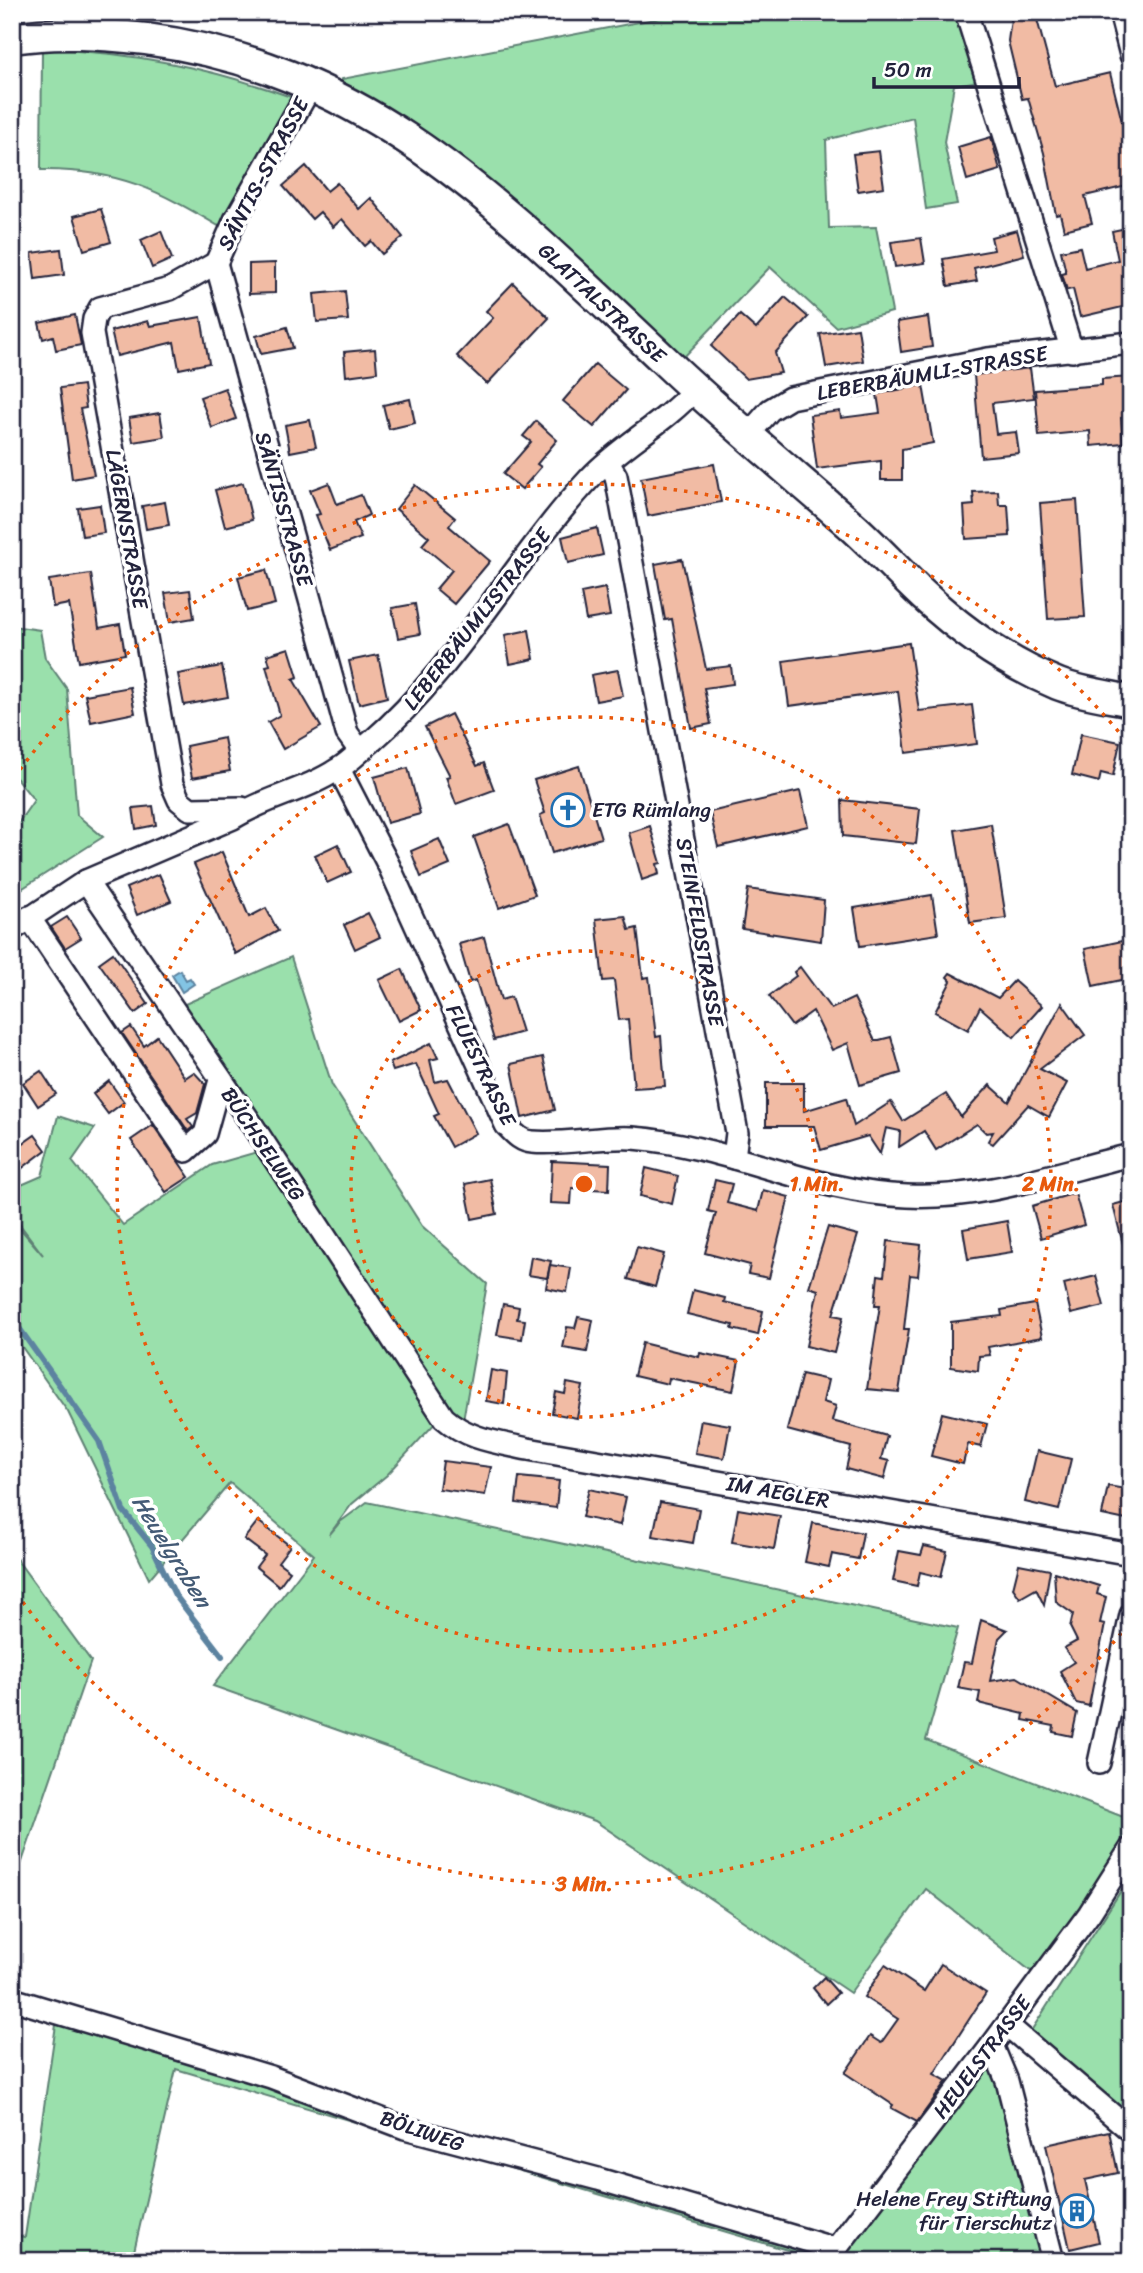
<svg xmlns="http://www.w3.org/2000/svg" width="1143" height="2273" viewBox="0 0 1143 2273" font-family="Sriracha,sans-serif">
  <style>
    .green { fill: #9ae0ac; stroke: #5e8174; stroke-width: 2 }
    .water { fill: #83c4e4; stroke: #5c83a0; stroke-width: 2 }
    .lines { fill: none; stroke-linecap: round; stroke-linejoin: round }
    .stream { stroke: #5c83a0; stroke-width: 6 }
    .building { fill: #f1bba4; stroke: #22223b; stroke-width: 2 }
    .street-casing { stroke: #22223b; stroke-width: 26 }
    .secondary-casing { stroke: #22223b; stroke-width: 35 }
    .street { stroke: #fff; stroke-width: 21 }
    .secondary { stroke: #fff; stroke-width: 30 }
    .ring { fill: none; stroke: #e8590c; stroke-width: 3.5; stroke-dasharray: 3.5 7 }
    .labels { text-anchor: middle; stroke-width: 7; stroke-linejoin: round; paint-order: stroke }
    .street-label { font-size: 21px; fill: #22223b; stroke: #fff }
    .poi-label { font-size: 21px; fill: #22223b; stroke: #fff; text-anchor: start }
    .water-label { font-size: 23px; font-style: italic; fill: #445b76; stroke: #fff }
    .centre { fill: #e8590c; stroke: #fff; stroke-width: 3.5 }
    .ring-label { font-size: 21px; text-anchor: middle; font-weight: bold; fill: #e8590c; stroke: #fff; stroke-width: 7; stroke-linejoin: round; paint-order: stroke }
  </style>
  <rect width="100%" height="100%" fill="#fff"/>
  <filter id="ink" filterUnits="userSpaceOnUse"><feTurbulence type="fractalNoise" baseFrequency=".0143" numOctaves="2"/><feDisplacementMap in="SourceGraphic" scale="14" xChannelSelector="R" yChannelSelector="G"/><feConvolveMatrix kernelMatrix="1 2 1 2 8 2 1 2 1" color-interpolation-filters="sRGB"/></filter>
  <g filter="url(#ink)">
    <g class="green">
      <path d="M691 12H959L979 81 954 85 944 142 957 204 926 209 913 117 826 140 829 228 876 227 892 312 836 327 770 267 683 358 340 88 342 79Z"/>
      <path d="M42 49C132 52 208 67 294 98L222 228C158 190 118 169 41 170Z"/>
      <path d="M12 626 40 630 45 658 67 689 77 815 103 837 12 895V832L34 800 12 773Z"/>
      <path d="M291 957 332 1085 422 1226 487 1284 462 1426 437 1421 387 1475 352 1504 329 1535 340 1522 367 1502 958 1628 926 1740 1131 1820V1831L1081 1912 1032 1972 926 1889 850 1993 595 1821 213 1686 314 1555 230 1483 149 1579 68 1412 12 1333V1219L43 1255 12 1214V1189L42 1176 58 1116 95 1128 72 1161 123 1225 212 1165 271 1148 176 1008Z"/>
      <path d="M12 1553 91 1661 12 1891Z"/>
      <path d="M1131 1875V2120L1029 2034Z"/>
      <path d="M57 2018 826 2248 816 2261H788L794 2252 176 2069 132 2260 134 2261H12V2235L25 2237Z"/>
      <path d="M988 2069 1000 2079 1046 2261H835Z"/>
    </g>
    <path class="water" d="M180 970 186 980 190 978 194 984 182 992 172 975Z"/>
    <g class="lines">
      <path class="stream" d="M12 1318 99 1441 123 1510 152 1546 175 1595 222 1656"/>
    </g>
    <g class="building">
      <path d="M1012 12H1035L1055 86 1110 73 1131 158V185L1085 196 1092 223 1064 230 1060 214 1056 215 1044 153 1028 98 1022 99 1008 41Z"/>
      <path d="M991 137 1000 170 967 180 958 147Z"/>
      <path d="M879 151 884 187 858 191 853 154Z"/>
      <path d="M306 166 327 191 337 183 359 209 371 198 403 237 382 254 371 241 365 246 342 219 333 227 320 212 312 219 283 186Z"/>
      <path d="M101 209 111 242 84 250 74 216Z"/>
      <path d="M1131 227V305L1080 317 1073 289 1067 290 1062 274 1066 273 1061 251 1080 247 1085 268 1118 260 1112 231Z"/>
      <path d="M1017 230 1024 255 974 268 977 281 948 286 943 259 994 250 991 237Z"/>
      <path d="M161 231 172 259 152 268 141 240Z"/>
      <path d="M921 238 925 263 895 267 891 242Z"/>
      <path d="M61 249 64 275 35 279 32 253Z"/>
      <path d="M275 263V293L249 294V264Z"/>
      <path d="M513 283 549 318 487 384 457 356 493 318 486 311Z"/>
      <path d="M345 291 348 320 317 322 314 294Z"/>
      <path d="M785 297 808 317 775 353 781 373 746 379 711 346 740 315 756 329Z"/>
      <path d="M75 315 81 345 56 350 53 336 43 339 39 323Z"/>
      <path d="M201 317 209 363 179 369 174 342 117 356 111 331 148 321 150 326Z"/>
      <path d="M928 317 932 347 901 352 897 322Z"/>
      <path d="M287 327 293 348 261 354 256 336Z"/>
      <path d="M858 328 863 361 826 367 820 334Z"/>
      <path d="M375 349 377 372 346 376 344 352Z"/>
      <path d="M595 364 626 390 594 427 563 401Z"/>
      <path d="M1030 368 1034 398 992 403 996 434 1016 432 1019 453 981 457 974 375Z"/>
      <path d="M1131 377V417L1121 418 1123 443 1091 446 1090 431 1039 436 1035 390 1102 385V379Z"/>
      <path d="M83 385 86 408 80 409 94 475 72 479 60 388Z"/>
      <path d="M923 385 933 443 902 449V480H881V461L817 469 810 415 840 411 841 418 880 413 877 394Z"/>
      <path d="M225 388 236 419 212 428 200 397Z"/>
      <path d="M410 399 415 423 389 429 383 405Z"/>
      <path d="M160 413 164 437 133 442 129 418Z"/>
      <path d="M310 420 316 447 290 452 285 425Z"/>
      <path d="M536 421 557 440 537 464 541 467 522 489 503 474 531 442 523 436Z"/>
      <path d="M714 464 721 502 648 516 641 478Z"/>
      <path d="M243 483 252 520 225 527 215 490Z"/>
      <path d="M329 483 337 504 361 495 369 515 354 522 361 538 330 550 316 515 320 514 310 490Z"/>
      <path d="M415 485 455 518 449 526 490 561 454 604 436 589 452 570 422 545 429 537 396 509Z"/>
      <path d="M998 491 999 505H1008L1010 536 966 539 964 506 974 505 973 492Z"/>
      <path d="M1077 500 1085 617 1048 619 1040 503Z"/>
      <path d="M165 502 169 525 146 529 142 506Z"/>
      <path d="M100 505 104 533 82 536 78 508Z"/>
      <path d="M597 528 603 555 568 563 562 537Z"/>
      <path d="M682 559 706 669 731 666 733 684 704 688 711 724 691 728 672 619 665 620 655 564Z"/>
      <path d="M266 570 275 604 247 611 238 577Z"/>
      <path d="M91 574 99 628 120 624 125 654 79 662 69 604 53 607 49 580Z"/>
      <path d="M605 588 610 616 586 620 581 593Z"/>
      <path d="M190 590 194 618 170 622 165 593Z"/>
      <path d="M415 604 420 634 398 638 392 608Z"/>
      <path d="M529 630 534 659 510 664 505 635Z"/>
      <path d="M909 643 919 711 972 705 977 744 906 753 898 691 789 706 783 661Z"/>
      <path d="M289 648 298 677 293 679 321 727 283 749 268 722 280 715 266 666 270 665 267 655Z"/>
      <path d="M378 655 387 697 359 704 349 661Z"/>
      <path d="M222 666 228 697 184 705 178 674Z"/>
      <path d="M618 670 623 696 596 701 591 675Z"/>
      <path d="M130 687 135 713 91 722 85 695Z"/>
      <path d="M451 714 477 766 484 763 494 790 456 804 446 777 450 776 425 727Z"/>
      <path d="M1081 734 1120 742 1113 776 1101 773 1099 782 1072 775Z"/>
      <path d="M224 738 230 771 192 778 186 746Z"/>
      <path d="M579 766 601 838 552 853 540 815 545 813 534 780Z"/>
      <path d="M408 768 420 814 387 823 374 777Z"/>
      <path d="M800 791 808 826 718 847 710 812Z"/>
      <path d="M842 800 920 809 916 844 843 836Z"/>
      <path d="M153 806 156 825 136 829 133 808Z"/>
      <path d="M509 824 535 895 499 908 474 837Z"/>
      <path d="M991 824 1006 918 970 923 955 830Z"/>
      <path d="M650 826 661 863 657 864 659 874 642 880 629 833Z"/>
      <path d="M439 839 450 865 421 877 411 851Z"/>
      <path d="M338 844 351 872 327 883 315 855Z"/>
      <path d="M222 852 249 917 266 908 278 931 235 954 194 864Z"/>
      <path d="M159 874 171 901 137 915 126 888Z"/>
      <path d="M748 889 824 900 821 941 742 929Z"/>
      <path d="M932 895 938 934 860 946 854 908Z"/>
      <path d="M368 913 380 937 355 949 344 925Z"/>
      <path d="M625 916 629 930 637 928 643 978 649 977 656 1037 661 1036 665 1086 634 1088 628 1019 619 1020 614 980 603 981 596 919Z"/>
      <path d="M67 917 81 938 65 948 51 927Z"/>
      <path d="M484 937 501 1000 511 997 522 1032 494 1040 476 980 470 982 459 944Z"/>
      <path d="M1131 939V978L1093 986 1085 949Z"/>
      <path d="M113 953 148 1004 135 1013 99 963Z"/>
      <path d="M800 967 831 1009 854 998 875 1041 891 1037 901 1073 860 1085 848 1043 832 1050 813 1011 792 1026 769 996 796 976 794 972Z"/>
      <path d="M402 969 421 1010 399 1021 379 980Z"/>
      <path d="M950 973 998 998 1014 981 1042 1006 1014 1037 980 1007 968 1030 935 1012 951 981 947 977Z"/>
      <path d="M1062 1003 1085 1035 1040 1069 1067 1083 1049 1117 1028 1105 993 1144 988 1141 993 1132 986 1133 977 1124 936 1150 924 1131 899 1147 900 1131 886 1128 880 1154 868 1136 821 1150 814 1126H766V1083H804V1111L846 1098 854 1126 891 1102 903 1121 946 1094 961 1117 990 1085 1009 1102Z"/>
      <path d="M131 1027 144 1046 157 1036 185 1078 194 1072 205 1084 197 1113 187 1119 193 1127 188 1131 122 1033Z"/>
      <path d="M431 1043 438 1058 430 1060 435 1082 448 1079 476 1133 451 1147 434 1116 439 1114 416 1064 393 1071 390 1063Z"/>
      <path d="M543 1057 555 1110 522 1118 511 1064Z"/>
      <path d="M41 1071 56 1094 38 1106 23 1083Z"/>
      <path d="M109 1081 124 1102 108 1114 93 1094Z"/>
      <path d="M153 1125 189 1177 166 1192 131 1140Z"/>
      <path d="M35 1135 46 1150 21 1169 12 1158V1151Z"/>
      <path d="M552 1161 610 1164 609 1190 572 1188 571 1204 550 1203Z"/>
      <path d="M646 1168 678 1176 672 1204 640 1196Z"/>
      <path d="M490 1179 497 1214 472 1219 465 1184Z"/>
      <path d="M715 1180 732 1184 727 1203 758 1211 763 1190 789 1197 769 1278 748 1274 750 1265 705 1253 716 1213 708 1211Z"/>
      <path d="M1075 1193 1084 1225 1041 1238 1032 1206Z"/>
      <path d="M1131 1200V1251L1125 1252 1113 1205Z"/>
      <path d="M1007 1221 1012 1252 968 1259 963 1229Z"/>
      <path d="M828 1227 858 1235 833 1315 843 1317 834 1353 806 1346 818 1290 809 1287Z"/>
      <path d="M888 1241 921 1245 918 1276 910 1275 904 1329H909L899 1392 867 1389 880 1305H875L878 1275 884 1276Z"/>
      <path d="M637 1247 664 1254 655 1287 628 1279Z"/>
      <path d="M531 1257 551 1261 547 1278 528 1275Z"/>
      <path d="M550 1265 571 1268 567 1292 546 1288Z"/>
      <path d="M1096 1276 1104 1306 1071 1314 1064 1284Z"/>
      <path d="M693 1290 725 1298 724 1302 763 1311 758 1335 732 1329 733 1325 687 1314Z"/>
      <path d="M503 1304 519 1307 517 1319 525 1320 522 1339 497 1335Z"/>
      <path d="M1035 1304 1042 1337 988 1347 990 1355 979 1356 978 1371 951 1367V1322L1002 1316 1001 1310Z"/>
      <path d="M578 1317 593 1320 587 1352 563 1348 567 1327 575 1328Z"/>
      <path d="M642 1343 699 1357 700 1353 739 1361 733 1391 669 1378 668 1384 634 1376Z"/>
      <path d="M491 1370 507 1373 504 1404 486 1401Z"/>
      <path d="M802 1374 828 1380 823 1402 836 1406 832 1421 887 1436 881 1459 889 1461 884 1479 846 1469 851 1447 787 1430Z"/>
      <path d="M567 1383 583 1386 577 1418 552 1413 556 1392 565 1394Z"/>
      <path d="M942 1413 987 1424 981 1447 968 1444 963 1464 931 1456Z"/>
      <path d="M701 1420 730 1425 724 1458 695 1453Z"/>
      <path d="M1037 1451 1071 1459 1059 1510 1025 1502Z"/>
      <path d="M443 1461 491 1467 485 1495 439 1489Z"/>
      <path d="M519 1477 559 1481 556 1508 516 1503Z"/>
      <path d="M1108 1486 1131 1490V1521L1102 1515Z"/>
      <path d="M589 1489 626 1497 620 1525 582 1517Z"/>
      <path d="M660 1502 699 1509 693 1543 653 1536Z"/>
      <path d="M738 1509 780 1516 774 1549 732 1542Z"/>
      <path d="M258 1521 290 1546 278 1562 290 1571 279 1586 256 1567 265 1555 244 1539Z"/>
      <path d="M813 1523 863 1533 858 1559 832 1554 829 1567 805 1562Z"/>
      <path d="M924 1546 947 1551 941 1577 920 1572 917 1586 893 1581 899 1551 921 1555Z"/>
      <path d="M1019 1564 1050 1570 1044 1605 1036 1589 1020 1598 1013 1588Z"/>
      <path d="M1054 1572 1099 1586 1097 1594 1106 1597 1100 1623 1105 1624 1089 1706 1076 1703 1060 1671 1074 1662 1064 1648 1077 1641 1070 1627 1073 1614 1056 1602Z"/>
      <path d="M981 1620 1007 1630 999 1638 990 1681 1017 1677 1077 1713 1072 1736 1053 1732 1054 1726 1023 1720 1024 1714 978 1703 980 1692 958 1688 964 1662 972 1663Z"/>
      <path d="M941 1964 986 1993 934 2074 947 2081 917 2122 891 2108 893 2105 845 2073 870 2036 881 2043 898 2019 864 1997 885 1965 924 1991Z"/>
      <path d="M824 1977 838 1993 826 2004 813 1988Z"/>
      <path d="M1109 2131 1118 2173 1085 2180 1099 2242 1070 2249 1046 2145Z"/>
    </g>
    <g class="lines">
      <defs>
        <g id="street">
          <path d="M966 12 1072 351"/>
          <path d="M1120 12 1131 55"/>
          <path d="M216 263 170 289 100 308 94 319 92 333 172 784 179 800 190 809 242 808"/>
          <path d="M216 263 341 711 347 733 360 751"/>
          <path d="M216 263 235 220 311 86"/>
          <path d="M748 435 770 410 790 398 988 359 1131 343"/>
          <path d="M608 462 616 476 737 1133 734 1158"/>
          <path d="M339 769 389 866 506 1125C514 1133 520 1141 532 1142 565 1145 599 1136 633 1138 726 1145 814 1193 907 1196 982 1200 1058 1172 1131 1155"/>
          <path d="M86 881 249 1120 444 1418C469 1440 497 1442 528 1449L1131 1554"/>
          <path d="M29 917 186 1151 205 1134 220 1080"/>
          <path d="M12 930 86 881 233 818C266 797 305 791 338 769 350 762 360 751 371 742 458 667 512 562 590 478 622 444 664 424 695 389"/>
          <path d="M1099 1763 1131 1615"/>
          <path d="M12 1999 271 2077 405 2128 598 2179 836 2249"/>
          <path d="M1007 2025 1131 2131"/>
          <path d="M992 2045 1007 2081 1053 2261"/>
          <path d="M828 2259 992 2045 1089 1914 1131 1848"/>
        </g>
        <path id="secondary" d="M12 38C57 31 101 34 146 39 374 69 506 212 664 360 724 417 788 470 851 525 877 548 899 573 924 596 963 632 1009 664 1058 684 1081 693 1107 696 1131 701"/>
      </defs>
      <use href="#street" class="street-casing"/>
      <use href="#secondary" class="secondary-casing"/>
      <use href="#street" class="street"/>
      <use href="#secondary" class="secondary"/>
    </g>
  </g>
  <g class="ring">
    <circle cx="584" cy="1184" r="233"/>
    <circle cx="584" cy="1184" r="467"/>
    <path d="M1128 1625A700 700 0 0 1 14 1590M14 778A700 700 0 0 1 1128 743"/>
  </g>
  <defs>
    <symbol id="church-ring" viewBox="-11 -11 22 22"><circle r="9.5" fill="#fff" stroke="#1f6fb2" stroke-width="1.5"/><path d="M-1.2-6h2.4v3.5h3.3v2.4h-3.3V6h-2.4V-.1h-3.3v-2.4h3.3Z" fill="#1f6fb2"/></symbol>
    <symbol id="building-ring" viewBox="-11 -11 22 22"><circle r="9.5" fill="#fff" stroke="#1f6fb2" stroke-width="1.5"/><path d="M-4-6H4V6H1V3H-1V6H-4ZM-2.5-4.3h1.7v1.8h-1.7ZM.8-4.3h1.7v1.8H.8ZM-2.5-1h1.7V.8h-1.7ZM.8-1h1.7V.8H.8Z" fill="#1f6fb2"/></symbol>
  </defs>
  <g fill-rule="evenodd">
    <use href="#church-ring" x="549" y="791" width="38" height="38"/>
    <use href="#building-ring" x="1058" y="2192" width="38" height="38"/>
  </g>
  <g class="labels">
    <g class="street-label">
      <text transform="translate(263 174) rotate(-62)" y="7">SÄNTIS-STRASSE</text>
      <text transform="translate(602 303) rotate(43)" y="7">GLATTALSTRASSE</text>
      <text transform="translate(932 373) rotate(-10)" y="7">LEBERBÄUMLI-STRASSE</text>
      <text transform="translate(284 509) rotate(74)" y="7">SÄNTISSTRASSE</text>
      <text transform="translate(127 529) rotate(80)" y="7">LÄGERNSTRASSE</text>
      <text transform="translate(477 619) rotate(-52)" y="7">LEBERBÄUMLISTRASSE</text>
      <text transform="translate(700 932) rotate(80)" y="7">STEINFELDSTRASSE</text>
      <text transform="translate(481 1065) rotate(64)" y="7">FLUESTRASSE</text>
      <text transform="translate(263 1144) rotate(56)" y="7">BÜCHSELWEG</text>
      <text transform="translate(778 1492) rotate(10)" y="7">IM AEGLER</text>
      <text transform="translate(982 2057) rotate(-53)" y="7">HEUELSTRASSE</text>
      <text transform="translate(422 2131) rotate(19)" y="7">BÖLIWEG</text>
    </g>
    <g class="poi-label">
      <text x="592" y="817">ETG Rümlang</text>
      <text x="1052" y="2206" text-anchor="end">Helene Frey Stiftung<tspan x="1052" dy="24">für Tierschutz</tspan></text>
    </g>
    <g class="water-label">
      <text transform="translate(172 1551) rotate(58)" y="8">Heuelgraben</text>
    </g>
  </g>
  <circle cx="584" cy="1184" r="10" class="centre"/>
  <g class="ring-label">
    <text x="817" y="1191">1 Min.</text>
    <text x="1051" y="1191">2 Min.</text>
    <text x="584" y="1891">3 Min.</text>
  </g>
  <rect width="1143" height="2273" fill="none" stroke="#fff" stroke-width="42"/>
  <rect x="21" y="21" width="1101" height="2231" fill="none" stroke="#22223b" stroke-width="2.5" filter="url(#ink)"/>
  <path d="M874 77v10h145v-10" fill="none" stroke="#22223b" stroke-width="3.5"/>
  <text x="884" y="77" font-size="21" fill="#22223b" stroke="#ffffff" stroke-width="5" paint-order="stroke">50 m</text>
</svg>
